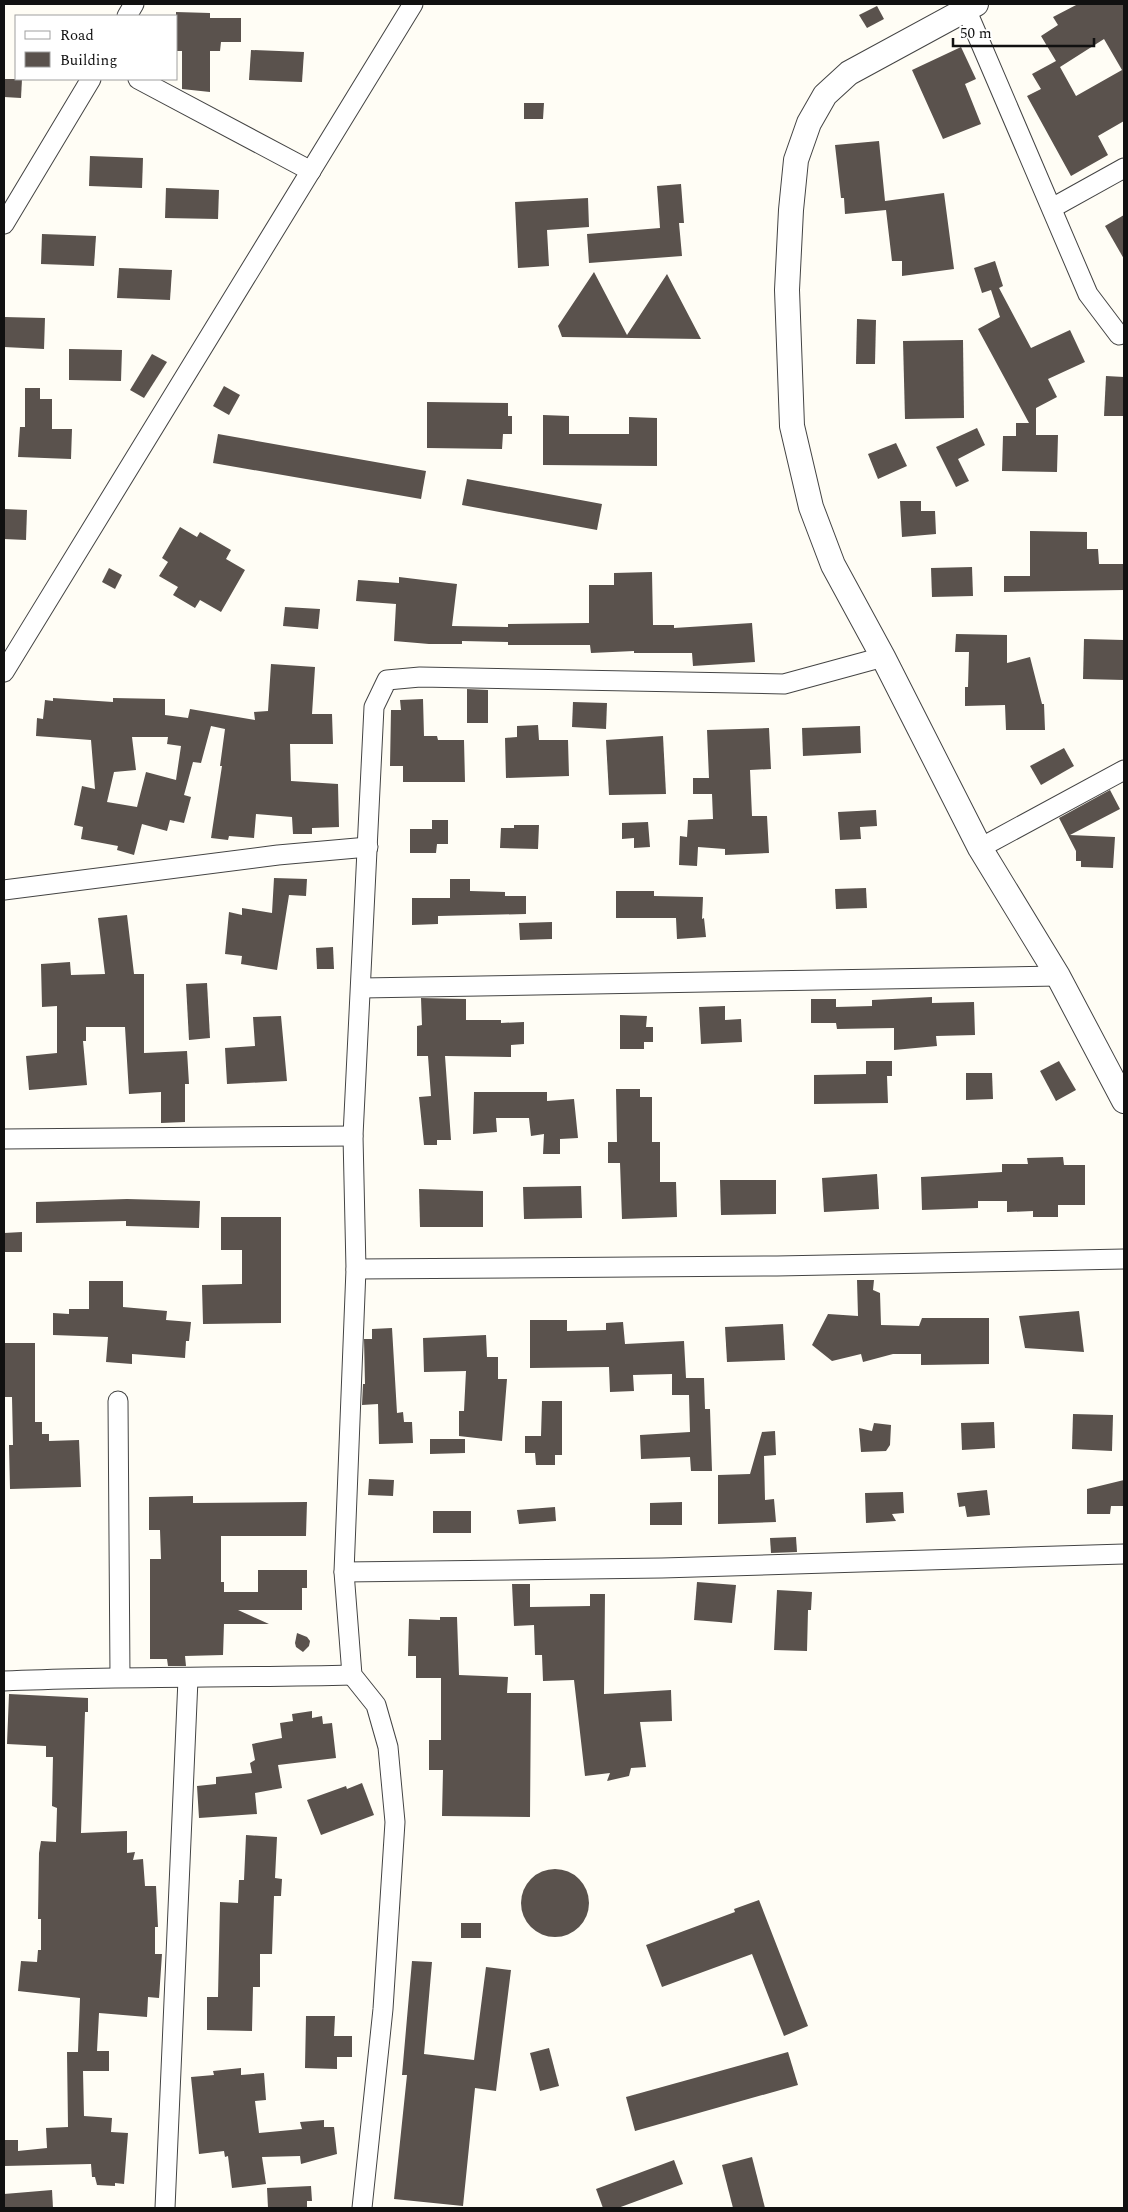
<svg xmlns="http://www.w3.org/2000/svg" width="1128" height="2212" viewBox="0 0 1128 2212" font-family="Spectral,serif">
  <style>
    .building { fill: #5a524d; fill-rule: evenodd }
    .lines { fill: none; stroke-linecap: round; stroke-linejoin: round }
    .minor-casing { stroke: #444; stroke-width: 21 }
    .tertiary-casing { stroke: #444; stroke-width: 26 }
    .minor { stroke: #fff; stroke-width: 19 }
    .tertiary { stroke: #fff; stroke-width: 24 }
  </style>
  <rect width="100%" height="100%" fill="#fffdf5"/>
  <g class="building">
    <path d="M1078 4H1124V121L1098 136 1108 155 1071 176 1027 96 1041 89 1032 74 1056 61 1041 36 1058 25 1053 17ZM1104 39 1122 70 1076 96 1060 67Z"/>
    <path d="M877 6 884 19 867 28 859 15Z"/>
    <path d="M176 12 210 13V18H241V42H221L220 51H210V92L182 89V51H176Z"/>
    <path d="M961 47 976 79 965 84 981 124 943 139 912 70Z"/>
    <path d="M251 50 304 52 302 82 249 80Z"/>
    <path d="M4 79H22L21 98 4 97Z"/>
    <path d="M524 103H544L543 119H524Z"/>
    <path d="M879 141 885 201 944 193 954 269 902 276V261H892L886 210 845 214 844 198H841L835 145Z"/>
    <path d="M90 156 143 158 142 188 89 186Z"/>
    <path d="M681 184 684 223H679L682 256 589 263 587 234 660 228 657 186Z"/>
    <path d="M166 188 219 190 218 219 165 218Z"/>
    <path d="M588 198 589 227 547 230 549 266 518 268 515 202Z"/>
    <path d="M1124 215V259L1105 226Z"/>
    <path d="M42 234 96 236 94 266 41 264Z"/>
    <path d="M995 261 1003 286 999 288 1031 348 1070 330 1085 362 1048 379 1057 397 1036 408V435H1058L1057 472 1002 471 1003 436H1016V423H1029L978 329 1000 317 991 290 982 293 974 268Z"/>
    <path d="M119 268 172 270 170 300 117 298Z"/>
    <path d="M594 272 627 335 667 274 701 339 562 337 558 326Z"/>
    <path d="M4 317 45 318 44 349 4 347Z"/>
    <path d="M857 319 876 320 875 364H856Z"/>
    <path d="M963 340 964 418 905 419 903 341Z"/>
    <path d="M69 349 122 350 121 381 69 380Z"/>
    <path d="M152 354 167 362 144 398 130 390Z"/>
    <path d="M1106 376 1124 377V416H1104Z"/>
    <path d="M224 386 240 395 229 415 213 406Z"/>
    <path d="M25 388H40V399H52V429H72L71 459 18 457 20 427H25Z"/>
    <path d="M427 402 508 403V416H512V434H503L502 449 427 448Z"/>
    <path d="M543 415 569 416V434H629V417L657 418V466L543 465Z"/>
    <path d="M977 428 985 445 958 459 969 481 956 487 936 447Z"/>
    <path d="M218 434 426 471 421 499 213 463Z"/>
    <path d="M896 443 907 466 878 479 868 454Z"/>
    <path d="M467 479 602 504 597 530 462 505Z"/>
    <path d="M900 501H921V511H935L936 534 902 537Z"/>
    <path d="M4 509 27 510 26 540 4 539Z"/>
    <path d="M180 527 197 537 200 532 231 550 226 559 245 570 221 612 200 600 195 608 173 595 178 587 159 576 168 562 162 558Z"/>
    <path d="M1030 531 1087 532V549H1098L1099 564H1124V590L1004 592V576H1030Z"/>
    <path d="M972 567 973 596 932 597 931 568Z"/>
    <path d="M109 568 122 575 115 589 102 582Z"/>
    <path d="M652 572 653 625H674V628L752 623 755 662 693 666 692 653H634V651L591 653 590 645H508V642L462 641V644H429L394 641 396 604 356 601 358 580 399 583V577L457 584 452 626 508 627V624L589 623V585H614V573Z"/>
    <path d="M285 607 320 609 318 629 283 626Z"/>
    <path d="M956 634 1007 635V663L1030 657 1042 704H1044L1045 730H1006L1005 705 965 706V687H968L969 652H955Z"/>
    <path d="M1084 639 1124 640V680L1083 679Z"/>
    <path d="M271 664 315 667 312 714H332L333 744H290L291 781 338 784 339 827 312 828V834H293L292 817 256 814 254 838 229 836 228 840 211 838 222 766H220L225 729 211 726 201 763 193 762 184 795 191 797 184 823 170 820 167 831 142 824 134 855 117 850 118 846 81 839 83 827 74 825 82 786 95 789 91 740 36 736 37 718 43 719 45 700 53 701V698L113 702V698L165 699V715L188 718 190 709 255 720 254 712 268 711ZM132 737H168L167 744 181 746 176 780 146 772 137 807 107 802 114 772 136 770Z"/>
    <path d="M467 689 488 690V723H467Z"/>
    <path d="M423 699 424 736H437L438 740H464L465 782H403V766H390L391 710H401L400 700Z"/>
    <path d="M573 702 607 703 606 729 572 727Z"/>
    <path d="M538 725 539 740H568L569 776 506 778 505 738 517 737V726Z"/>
    <path d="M860 726 861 753 803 756 802 728Z"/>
    <path d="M769 728 771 769 750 770 752 816H767L769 853 725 855V849L698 847 697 866 679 865 680 836 687 837 688 820 713 819 712 794H693V778H709L707 730Z"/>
    <path d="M663 736 666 794 609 795 606 740Z"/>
    <path d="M1064 748 1074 766 1041 785 1030 766Z"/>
    <path d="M1110 790 1120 809 1070 835 1115 837 1113 868 1081 867V861H1076V851L1059 818Z"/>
    <path d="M876 810 877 826 860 827 861 839 840 840 838 812Z"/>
    <path d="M432 820H448V844H437L436 853H410V829H432Z"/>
    <path d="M648 822 650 847 634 848V838L622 839V823Z"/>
    <path d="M514 825H539L538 849 500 848 501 828H514Z"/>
    <path d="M274 878 307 879 306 896 289 895 277 970 241 964 242 956 225 954 229 912 242 915V908L272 913Z"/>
    <path d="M450 879H470V891L505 892V896H526V914L438 916V924L412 925V898H450Z"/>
    <path d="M866 888 867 908 836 909 835 889Z"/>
    <path d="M616 891H654V896L703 897 702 919 704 918 706 937 677 939 676 918H616Z"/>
    <path d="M127 915 134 974H144V1053L187 1051 189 1084H185V1122L161 1123V1092L129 1094 125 1027H86V1041H83L87 1085 29 1090 26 1056 57 1053V1006L42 1007 41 964 70 962 71 975 105 974 98 918Z"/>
    <path d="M552 922V939L520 940 519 923Z"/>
    <path d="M333 947 334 969H317L316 948Z"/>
    <path d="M207 983 210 1038 189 1040 186 984Z"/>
    <path d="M932 997V1003L974 1002 975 1035 936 1036 937 1046 894 1050V1028L837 1029 836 1023H811V999H836V1007L872 1006V1000Z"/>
    <path d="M421 998 466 999V1020H501V1023L524 1022V1044L511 1045V1057L445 1056 451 1140H437V1145H424L419 1097 431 1096 428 1056H417V1026L422 1025Z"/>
    <path d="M725 1006V1020L741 1019 742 1042 701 1044 699 1007Z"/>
    <path d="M620 1015 647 1016 646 1027H653V1042H644V1049H620Z"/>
    <path d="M281 1016 287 1081 227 1084 225 1048 255 1046 253 1017Z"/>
    <path d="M866 1061H892V1076H887L888 1103 814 1104V1075L866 1074Z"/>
    <path d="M1059 1061 1076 1090 1056 1101 1040 1071Z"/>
    <path d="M966 1073H992L993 1099 966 1100Z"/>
    <path d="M616 1089H640V1097H652V1142H660V1182H676L677 1217 622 1219 620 1163H608V1142H617Z"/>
    <path d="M474 1092H547V1101L574 1099 578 1138 560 1139V1154H543L544 1134 531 1136 529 1118H496L497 1132 473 1134Z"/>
    <path d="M1063 1157 1064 1165H1085V1205H1058V1217H1033V1211L1007 1212V1201H978V1208L922 1210 921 1177 1002 1172V1164H1028L1027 1158Z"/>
    <path d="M877 1174 879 1209 824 1212 822 1178Z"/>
    <path d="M720 1180H776V1214L721 1215Z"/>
    <path d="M581 1186 582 1218 524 1219 523 1187Z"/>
    <path d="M419 1189 483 1191V1227H420Z"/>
    <path d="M127 1199 200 1201 199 1228 126 1226V1221L36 1223V1202Z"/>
    <path d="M221 1217H281V1323L203 1324 202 1285 242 1284V1250H221Z"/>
    <path d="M22 1232V1252H4V1233Z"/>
    <path d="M857 1280H874L873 1290 880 1293 881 1325 919 1326 922 1318H989V1364L921 1365V1354H893L863 1362 861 1354 832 1361 812 1345 828 1314 858 1316Z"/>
    <path d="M89 1281H123V1307L167 1311 166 1320 191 1322 189 1341H186L185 1358 132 1354V1364L106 1362 108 1337 53 1335V1313L69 1314V1309H89Z"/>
    <path d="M1079 1311 1084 1352 1025 1348 1019 1316Z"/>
    <path d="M530 1320H567V1331L606 1330V1323L623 1322 625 1344 684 1341 686 1378H704L705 1409H710L712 1471H691L690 1457 641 1459 640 1435 690 1432 689 1395H672V1374L633 1375 634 1391 610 1392 609 1367 530 1368Z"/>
    <path d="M783 1324 785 1360 727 1362 725 1327Z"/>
    <path d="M392 1328 397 1413 403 1412 404 1422H412L413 1443 379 1444 378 1404 362 1405 363 1384H365L364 1339H372V1329Z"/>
    <path d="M486 1335 487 1357H498V1379H507L502 1441 459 1436V1411H464L466 1371 424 1372 423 1338Z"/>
    <path d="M4 1343H35V1422H42V1434H49V1441L79 1440 81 1487 10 1489 9 1445H13L12 1397H4Z"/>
    <path d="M542 1401H562V1455H555V1465H536L535 1453H525V1436H541Z"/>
    <path d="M1073 1414 1113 1415 1112 1451 1072 1449Z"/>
    <path d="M994 1422 995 1448 962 1450 961 1423Z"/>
    <path d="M874 1423 891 1425 890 1445 886 1451 861 1452 859 1428 872 1431Z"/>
    <path d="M775 1431 776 1455 764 1456 765 1500 774 1499 776 1522 718 1524V1475L750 1474 762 1432Z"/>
    <path d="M430 1439H465V1453L430 1454Z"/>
    <path d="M369 1479 394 1480 393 1496 368 1495Z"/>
    <path d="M1124 1480V1506H1111L1110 1514H1087V1489Z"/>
    <path d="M987 1490 990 1515 967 1517 965 1506 959 1507 957 1493Z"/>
    <path d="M903 1492 904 1513 892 1514 896 1521 866 1523 865 1493Z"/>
    <path d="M193 1496V1503L307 1502 306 1536H221V1582H224V1592H258V1570H307V1588H302V1610H238L269 1624H224L223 1655 185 1656 186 1666H168L167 1659H150V1559H161L160 1530H149V1497Z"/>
    <path d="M682 1502V1525H650V1503Z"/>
    <path d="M555 1507 556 1521 519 1524 517 1510Z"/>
    <rect x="433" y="1511" width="38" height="22"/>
    <path d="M796 1537 797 1552 771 1553 770 1538Z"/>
    <path d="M697 1582 736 1585 732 1623 694 1620Z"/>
    <path d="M512 1584H530V1607L590 1606V1594H605L604 1694 671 1690 672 1721 640 1722 646 1767 631 1768 629 1776 607 1781 610 1773 585 1776 574 1680 543 1681 542 1655H535L534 1625 514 1626Z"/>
    <path d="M777 1590 812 1592 811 1610H808L807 1651 774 1650Z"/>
    <path d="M440 1617H457L459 1675 508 1677 507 1693H531L530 1817 442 1816 443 1770H429V1740H441V1678H416V1656H408L409 1619 440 1620Z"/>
    <path d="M297 1633 307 1637 310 1641 309 1646 303 1652 296 1647 295 1643Z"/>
    <path d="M9 1694 88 1698V1712H85L81 1833 127 1831V1853L135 1852 133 1860 143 1859 145 1886H156L158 1927H155V1954H162L159 1998 148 1997 147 2017 99 2013 97 2051H109V2071H83L84 2116 112 2118 111 2132 128 2133 124 2184 115 2183V2186L97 2185 95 2177H92L91 2164 4 2166V2140H18V2151L47 2148 46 2128 68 2127 67 2052H78L80 1998 18 1991 21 1961 37 1962 38 1950H41V1919H38L39 1853 41 1841 56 1842 57 1808 52 1806 53 1757H46V1746L7 1744Z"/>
    <path d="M312 1711V1718L322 1716 323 1724 332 1723 336 1758 278 1765 282 1788 255 1793 257 1814 199 1818 197 1786 216 1784V1777L252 1773 250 1763 255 1760 252 1744 282 1738 280 1723 293 1721 292 1714Z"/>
    <path d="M362 1783 374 1815 321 1835 307 1800 346 1786 347 1789Z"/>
    <path d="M246 1835 277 1837 275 1878 282 1879 281 1896H274L272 1954H260V1987H253L252 2031 207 2030V1997H218L220 1902 238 1903 239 1880H244Z"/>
    <circle cx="555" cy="1903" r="34"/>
    <path d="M759 1900 808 2026 784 2036 752 1954 662 1987 646 1945 735 1912 734 1909Z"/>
    <rect x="461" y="1923" width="20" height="15"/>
    <path d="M412 1961 432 1962 424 2054 474 2060 486 1967 511 1970 496 2091 475 2088 463 2206 394 2199 407 2075H402Z"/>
    <path d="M306 2016H335L334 2036H352V2057H337V2069L305 2068Z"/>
    <path d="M549 2048 559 2086 540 2091 530 2053Z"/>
    <path d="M788 2052 798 2085 635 2131 626 2097Z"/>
    <path d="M241 2068V2075L264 2073 266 2100 255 2101 259 2133 302 2129 300 2122 324 2120V2127H334L337 2154 301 2164 300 2156 262 2157 266 2184 232 2188 228 2156 225 2157 224 2151 199 2154 191 2077 214 2075 213 2071Z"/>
    <path d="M752 2157 765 2208H733L722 2165Z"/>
    <path d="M674 2160 683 2184 618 2208H603L596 2189Z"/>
    <path d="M311 2186 312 2201H307V2208H268L267 2188Z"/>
    <path d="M52 2190 53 2208H4V2194Z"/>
  </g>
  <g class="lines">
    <defs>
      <g id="minor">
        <path d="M966 9 1088 294 1119 335"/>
        <path d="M127 16 134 4"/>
        <path d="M138 79 311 171"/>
        <path d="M1052 208 1124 168"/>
        <path d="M4 224 91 79"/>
        <path d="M4 672 413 4"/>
        <path d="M980 848 1124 770"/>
        <path d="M4 890 278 855 368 847"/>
        <path d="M362 988 1058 976"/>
        <path d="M4 1139 353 1136"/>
        <path d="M356 1269 777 1266 1124 1259"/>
        <path d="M118 1401 120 1676"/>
        <path d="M344 1572 662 1568 1124 1554"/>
        <path d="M4 1681C120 1676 236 1678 352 1675"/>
        <path d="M165 2208 188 1679"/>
        <path d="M362 2208 383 2009 395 1822 388 1747 376 1705 352 1675 344 1572 356 1269 353 1136 374 707 387 680 420 677 784 684 883 657"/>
      </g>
      <path id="tertiary" d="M976 4 849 73 825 95 809 123 796 160 791 210 787 290 792 426 811 507 833 565 883 657 980 848 1058 976 1124 1101"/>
    </defs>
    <use href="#minor" class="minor-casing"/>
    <use href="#tertiary" class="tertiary-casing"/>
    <use href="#minor" class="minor"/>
    <use href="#tertiary" class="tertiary"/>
  </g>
  <rect width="1128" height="2212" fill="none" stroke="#111111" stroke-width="10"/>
  <rect x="15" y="15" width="162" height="65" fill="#ffffff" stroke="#a0a0a0"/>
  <rect x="25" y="31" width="25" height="8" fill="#ffffff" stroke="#a0a0a0"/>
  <text x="60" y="40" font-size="15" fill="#111111">Road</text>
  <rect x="25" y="52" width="25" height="15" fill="#5a524d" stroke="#a0a0a0"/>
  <text x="60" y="65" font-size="15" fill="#111111">Building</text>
  <path d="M953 38v8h141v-8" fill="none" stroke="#111111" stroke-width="2.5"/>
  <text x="960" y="38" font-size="15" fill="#111111" stroke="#ffffff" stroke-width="4" paint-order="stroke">50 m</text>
</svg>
